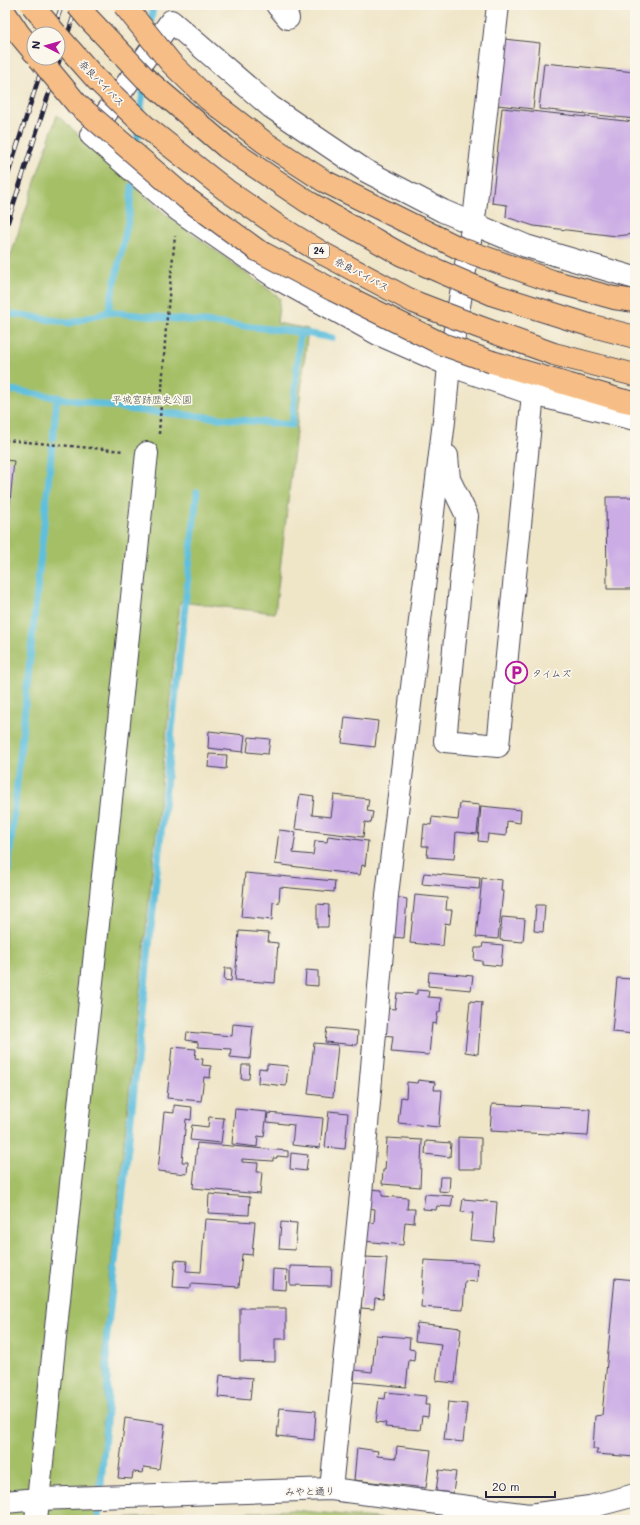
<svg xmlns="http://www.w3.org/2000/svg" width="640" height="1525" viewBox="0 0 640 1525" font-family="Mali,'Klee One',sans-serif">
  <style>
    .green { fill: #a4bf66; stroke: #637050 }
    .lines { fill: none; stroke-linecap: round; stroke-linejoin: round }
    .stream { stroke: #5fbfdd; stroke-width: 7 }
    .building { fill: #cbace5 }
    .minor-casing { stroke: #413f50; stroke-width: 24 }
    .highway-casing { stroke: #413f50; stroke-width: 24 }
    .path { stroke: #413f50; stroke-width: 2.5; stroke-dasharray: 3 3; stroke-linecap: butt }
    .minor { stroke: #fff; stroke-width: 22 }
    .highway { stroke: #f6be86; stroke-width: 22 }
    .rail-casing { stroke: #22223b; stroke-width: 4.5 }
    .rail { stroke: #fbf7ec; stroke-width: 3; stroke-dasharray: 9; stroke-linecap: butt }
    .highway-bridge-casing { stroke: #413f50; stroke-width: 24; stroke-linecap: butt }
    .highway-bridge { stroke: #f6be86; stroke-width: 22 }
    .labels { text-anchor: middle; stroke-width: 3.5; stroke-linejoin: round; paint-order: stroke }
    .shield { fill: #fbf7ec; stroke: #636270; stroke-width: 1 }
    .shield-label { font-size: 9px; font-weight: bold; fill: #22223b }
    .street-label { font-size: 10px; fill: #22223b; stroke: #fbf7ec }
    .park-label { font-size: 10px; fill: #50594a; stroke: #fbf7ec }
    .poi-label { font-size: 10px; fill: #22223b; stroke: #fbf7ec; text-anchor: start }
  </style>
  <rect width="100%" height="100%" fill="#fbf7ec"/>
  <filter id="ink" filterUnits="userSpaceOnUse"><feTurbulence type="fractalNoise" baseFrequency=".025" numOctaves="2"/><feDisplacementMap in="SourceGraphic" scale="8" xChannelSelector="R" yChannelSelector="G"/><feConvolveMatrix kernelMatrix="1 2 1 2 8 2 1 2 1" color-interpolation-filters="sRGB"/></filter>
  <filter id="wash" filterUnits="userSpaceOnUse"><feTurbulence type="fractalNoise" baseFrequency=".012" numOctaves="4" result="noise"/><feDisplacementMap in="SourceGraphic" scale="16" xChannelSelector="R" yChannelSelector="G"/><feGaussianBlur stdDeviation="0.9" result="paint"/><feColorMatrix in="noise" values="0 0 0 0 0 0 0 0 0 0 0 0 0 0 0 0 0 1.4 0 .05"/><feComposite in="paint" operator="in"/></filter>
  <g filter="url(#wash)">
    <rect width="100%" height="100%" fill="#efe5c7"/>
    <g class="green">
      <path d="M57 115 164 213 280 298 277 323 308 329 275 613 180 602 103 1345 105 1399 95 1520H5V273Z"/>
      <path d="M293 1510 395 1520H95Z"/>
    </g>
    <g class="lines">
      <g class="stream">
        <path d="M150 31 153 5"/>
        <path d="M140 116 144 83"/>
        <path d="M136 150 139 126"/>
        <path d="M108 312 129 217 132 186"/>
        <path d="M5 313 28 316 70 323 108 312 300 332 332 338"/>
        <path d="M5 389 134 410 292 425 300 332"/>
        <path d="M53 438 57 397"/>
        <path d="M5 900 52 447"/>
        <path d="M98 1520 108 1399 106 1343 128 1147 197 492"/>
      </g>
    </g>
    <g id="blocks">
      <g class="building">
        <path d="M504 39 540 43 533 109 497 105Z"/>
        <path d="M544 63 635 72V119L539 109Z"/>
        <path d="M502 108 635 122V234L616 236 534 226 506 217 507 205 492 203Z"/>
        <path d="M5 460 14 461 6 542H5Z"/>
        <path d="M606 497H635V589H607Z"/>
        <path d="M345 717 378 721 375 747 342 743Z"/>
        <path d="M209 731 245 735 243 752 208 748Z"/>
        <path d="M249 737 270 739 268 754 247 752Z"/>
        <path d="M209 754 227 755 226 769 208 767Z"/>
        <path d="M300 794 314 796 312 815 331 817 334 795 369 799 367 811 373 812 371 823 365 822 363 837 295 829Z"/>
        <path d="M460 803 480 805 477 834 456 832 454 859 427 857 428 846H422L424 824 431 825 432 817 458 820Z"/>
        <path d="M481 806 521 810 520 823 507 821 506 836 488 834 487 842 478 841Z"/>
        <path d="M279 830 296 832 293 853 313 855 315 841 327 842 328 836 368 841 365 866 362 865 360 875 275 864Z"/>
        <path d="M245 873 335 881 334 892 280 887 279 903 273 902 272 920 241 917Z"/>
        <path d="M424 873 480 878 479 889 422 884Z"/>
        <path d="M482 878 502 880 501 891H503L498 939 476 937Z"/>
        <path d="M415 895 447 898 446 910H452L450 924 445 923 443 946 410 943Z"/>
        <path d="M394 897 407 899 404 938 390 937Z"/>
        <path d="M317 904 329 905 328 927H317Z"/>
        <path d="M536 905H545L543 932 534 931Z"/>
        <path d="M502 917 525 919 523 942 500 940Z"/>
        <path d="M239 931 269 933 268 942 278 943 275 983 235 980Z"/>
        <path d="M483 943 503 945 501 966 482 964V961L474 960 475 948H482Z"/>
        <path d="M225 968H232L231 981 224 980Z"/>
        <path d="M306 970 318 971V986L305 985Z"/>
        <path d="M429 972 473 976 471 990 428 986Z"/>
        <path d="M617 978 631 979V983L635 984V1034L612 1032Z"/>
        <path d="M417 990 429 991 428 997 441 998 440 1012H438L436 1024 432 1023 429 1055 391 1052 393 1036 380 1035 383 1008 395 1009 397 993 417 994Z"/>
        <path d="M470 1001 482 1002 478 1054 465 1052Z"/>
        <path d="M233 1024 253 1026 250 1059 230 1057 231 1049 198 1047V1042L186 1040 187 1032 232 1036Z"/>
        <path d="M327 1028 358 1031 357 1045 325 1042Z"/>
        <path d="M314 1043 338 1045 333 1097 308 1094Z"/>
        <path d="M172 1047 196 1049 195 1058 203 1059 202 1065 211 1066 210 1078 204 1077 201 1101 167 1098Z"/>
        <path d="M267 1064 288 1066 286 1086 258 1083 259 1068 267 1069Z"/>
        <path d="M242 1065H250L249 1079H241Z"/>
        <path d="M418 1080 435 1082 434 1090H442L439 1127 398 1123 401 1097 406 1098 407 1082 417 1083Z"/>
        <path d="M492 1104 590 1109 588 1136 490 1131Z"/>
        <path d="M174 1105 192 1107 191 1120 186 1119 182 1162H188L187 1174 158 1171 164 1112 174 1113Z"/>
        <path d="M235 1109 267 1112 264 1137 258 1136 257 1147 232 1144Z"/>
        <path d="M329 1111 348 1113 345 1149 325 1147Z"/>
        <path d="M268 1113 323 1118 320 1148 292 1145 294 1125 267 1122Z"/>
        <path d="M209 1117 224 1118 221 1143 190 1140 192 1125 208 1127Z"/>
        <path d="M458 1137 481 1138V1169H458Z"/>
        <path d="M387 1138 422 1140 420 1187 382 1184 383 1170H385Z"/>
        <path d="M426 1141 451 1143 450 1157 425 1154Z"/>
        <path d="M197 1143 288 1151V1157L277 1156V1158H273V1161L242 1159V1162L258 1163 257 1172H262L260 1194 193 1188Z"/>
        <path d="M291 1153 308 1155 306 1171 290 1169Z"/>
        <path d="M440 1177H450L449 1192 439 1191Z"/>
        <path d="M369 1189 382 1190V1196L408 1198 407 1209H415L414 1223 405 1222 403 1245 363 1241 365 1222 374 1223 375 1209 367 1208Z"/>
        <path d="M209 1194 250 1197 249 1215 208 1213Z"/>
        <path d="M425 1194 453 1196 451 1207 437 1206 436 1210 423 1209Z"/>
        <path d="M463 1199 497 1202 494 1242 470 1240 473 1213 461 1212Z"/>
        <path d="M205 1219 255 1222 252 1255 242 1254 239 1287 191 1284V1288L173 1287 175 1260 187 1261 186 1271 201 1272Z"/>
        <path d="M281 1222 297 1223 295 1250 279 1249Z"/>
        <path d="M365 1257 387 1258 383 1299 375 1298 374 1309 361 1308Z"/>
        <path d="M424 1260 478 1263 477 1282 465 1281 463 1310 421 1307Z"/>
        <path d="M290 1266 332 1267 331 1286 290 1285Z"/>
        <path d="M273 1269 287 1270 286 1290 272 1289Z"/>
        <path d="M615 1278 635 1280V1457L596 1454 598 1449H593L595 1416 602 1415Z"/>
        <path d="M240 1308H286V1339H275V1362L240 1361Z"/>
        <path d="M417 1323 461 1328 455 1383 436 1381 441 1344 415 1341Z"/>
        <path d="M376 1335 410 1338 409 1349 415 1350 414 1361 409 1360 406 1387 354 1382 355 1370 372 1372Z"/>
        <path d="M220 1375 252 1378 250 1400 218 1397Z"/>
        <path d="M386 1392 426 1396 425 1405H429L428 1417 422 1416 420 1430 385 1427 386 1423 376 1422 379 1398 385 1399Z"/>
        <path d="M448 1402 467 1404 463 1442 444 1440Z"/>
        <path d="M280 1408 316 1411 314 1440 277 1436Z"/>
        <path d="M125 1418 165 1424 159 1469 144 1467 143 1473 133 1472 132 1479 118 1478Z"/>
        <path d="M397 1446 431 1450 426 1488 354 1480 357 1448 378 1451 377 1456 396 1458Z"/>
        <path d="M439 1470 456 1472 453 1493 436 1491Z"/>
      </g>
    </g>
  </g>
  <g filter="url(#ink)">
    <use href="#blocks" fill-opacity="0" stroke="#413f50" stroke-width="1"/>
    <g class="lines">
      <defs>
        <g id="minor">
          <path d="M277 5 288 18"/>
          <path d="M635 278 526 246 443 211 366 171 271 107 171 21 91 135 178 210 275 277 378 334 449 365 533 394 635 419"/>
          <path d="M447 456 449 479 467 516 445 741 498 746 533 394"/>
          <path d="M331 1489 361 1194 387 895 444 421 449 365 475 211 498 5"/>
          <path d="M5 1502 38 1499 331 1489 529 1515 590 1507 635 1495"/>
          <path d="M36 1520 147 453"/>
        </g>
        <g id="highway">
          <path d="M5 13 19 34 34 52"/>
          <path d="M492 362 621 400 635 403"/>
        </g>
      </defs>
      <use href="#minor" class="minor-casing"/>
      <use href="#highway" class="highway-casing"/>
      <g class="path">
        <path d="M159 434 166 327 175 236"/>
        <path d="M5 440 124 451"/>
      </g>
      <use href="#minor" class="minor"/>
      <use href="#highway" class="highway"/>
      <defs>
        <g id="rail">
          <path d="M52 34 62 5"/>
          <path d="M5 184 45 58"/>
          <path d="M5 231 77 5"/>
        </g>
      </defs>
      <use href="#rail" class="rail-casing"/>
      <use href="#rail" class="rail"/>
      <defs>
        <g id="highway-bridge">
          <path d="M32 5 56 34"/>
          <path d="M77 5 88 18 145 78 226 147 308 202 402 255 494 295 589 325 635 337"/>
          <path d="M124 5 171 63 208 99 264 142 324 181 461 249 552 281 614 298 635 301"/>
          <path d="M58 36 97 80 146 127 226 190 278 226 324 254 414 302 479 327 554 354 635 375"/>
          <path d="M39 58 77 104 186 198 257 250 333 290 442 344 492 362"/>
        </g>
      </defs>
      <use href="#highway-bridge" class="highway-bridge-casing"/>
      <use href="#highway-bridge" class="highway-bridge"/>
    </g>
  </g>
  <defs>
    <symbol id="parking-ring" viewBox="-11 -11 22 22"><circle r="9.5" fill="#fbf7ec" stroke="#b5179e" stroke-width="1.5"/><path d="M-3.5-5.5H1a3.5 3.5 0 0 1 0 7H-1V5.5H-3.5ZM-1-3.4V-.6H.8a1.4 1.4 0 0 0 0-2.8Z" fill="#b5179e"/></symbol>
  </defs>
  <g fill-rule="evenodd">
    <use href="#parking-ring" x="504" y="660" width="25" height="25"/>
  </g>
  <g class="labels">
    <rect class="shield" x="309" y="244" width="20" height="14" rx="3"/>
    <g class="shield-label">
      <text x="319" y="254">24</text>
    </g>
    <g class="street-label">
      <text transform="translate(102 83) rotate(46)" y="4">奈良バイパス</text>
      <text transform="translate(362 274) rotate(28)" y="4">奈良バイパス</text>
      <text transform="translate(310 1491) rotate(-1)" y="4">みやと通り</text>
    </g>
    <g class="park-label">
      <text x="152" y="403">平城宮跡歴史公園</text>
    </g>
    <g class="poi-label">
      <text x="532" y="677">タイムズ</text>
    </g>
  </g>
  <rect width="640" height="1525" fill="none" stroke="#fbf7ec" stroke-width="20"/>
  <g transform="translate(46 46) rotate(276)"><circle r="19" fill="#fbf7ec" stroke="#a4a2a5"/>
  <path d="M0-3L7 15L0 10L-7 15Z" fill="#b5179e"/>
  <text y="-6" font-size="11" font-weight="bold" text-anchor="middle" fill="#22223b">N</text>
  </g>
  <path d="M486 1491v6h69v-6" fill="none" stroke="#22223b" stroke-width="2"/>
  <text x="492" y="1491" font-size="12" fill="#22223b" stroke="#fbf7ec" stroke-width="3" paint-order="stroke">20 m</text>
</svg>
